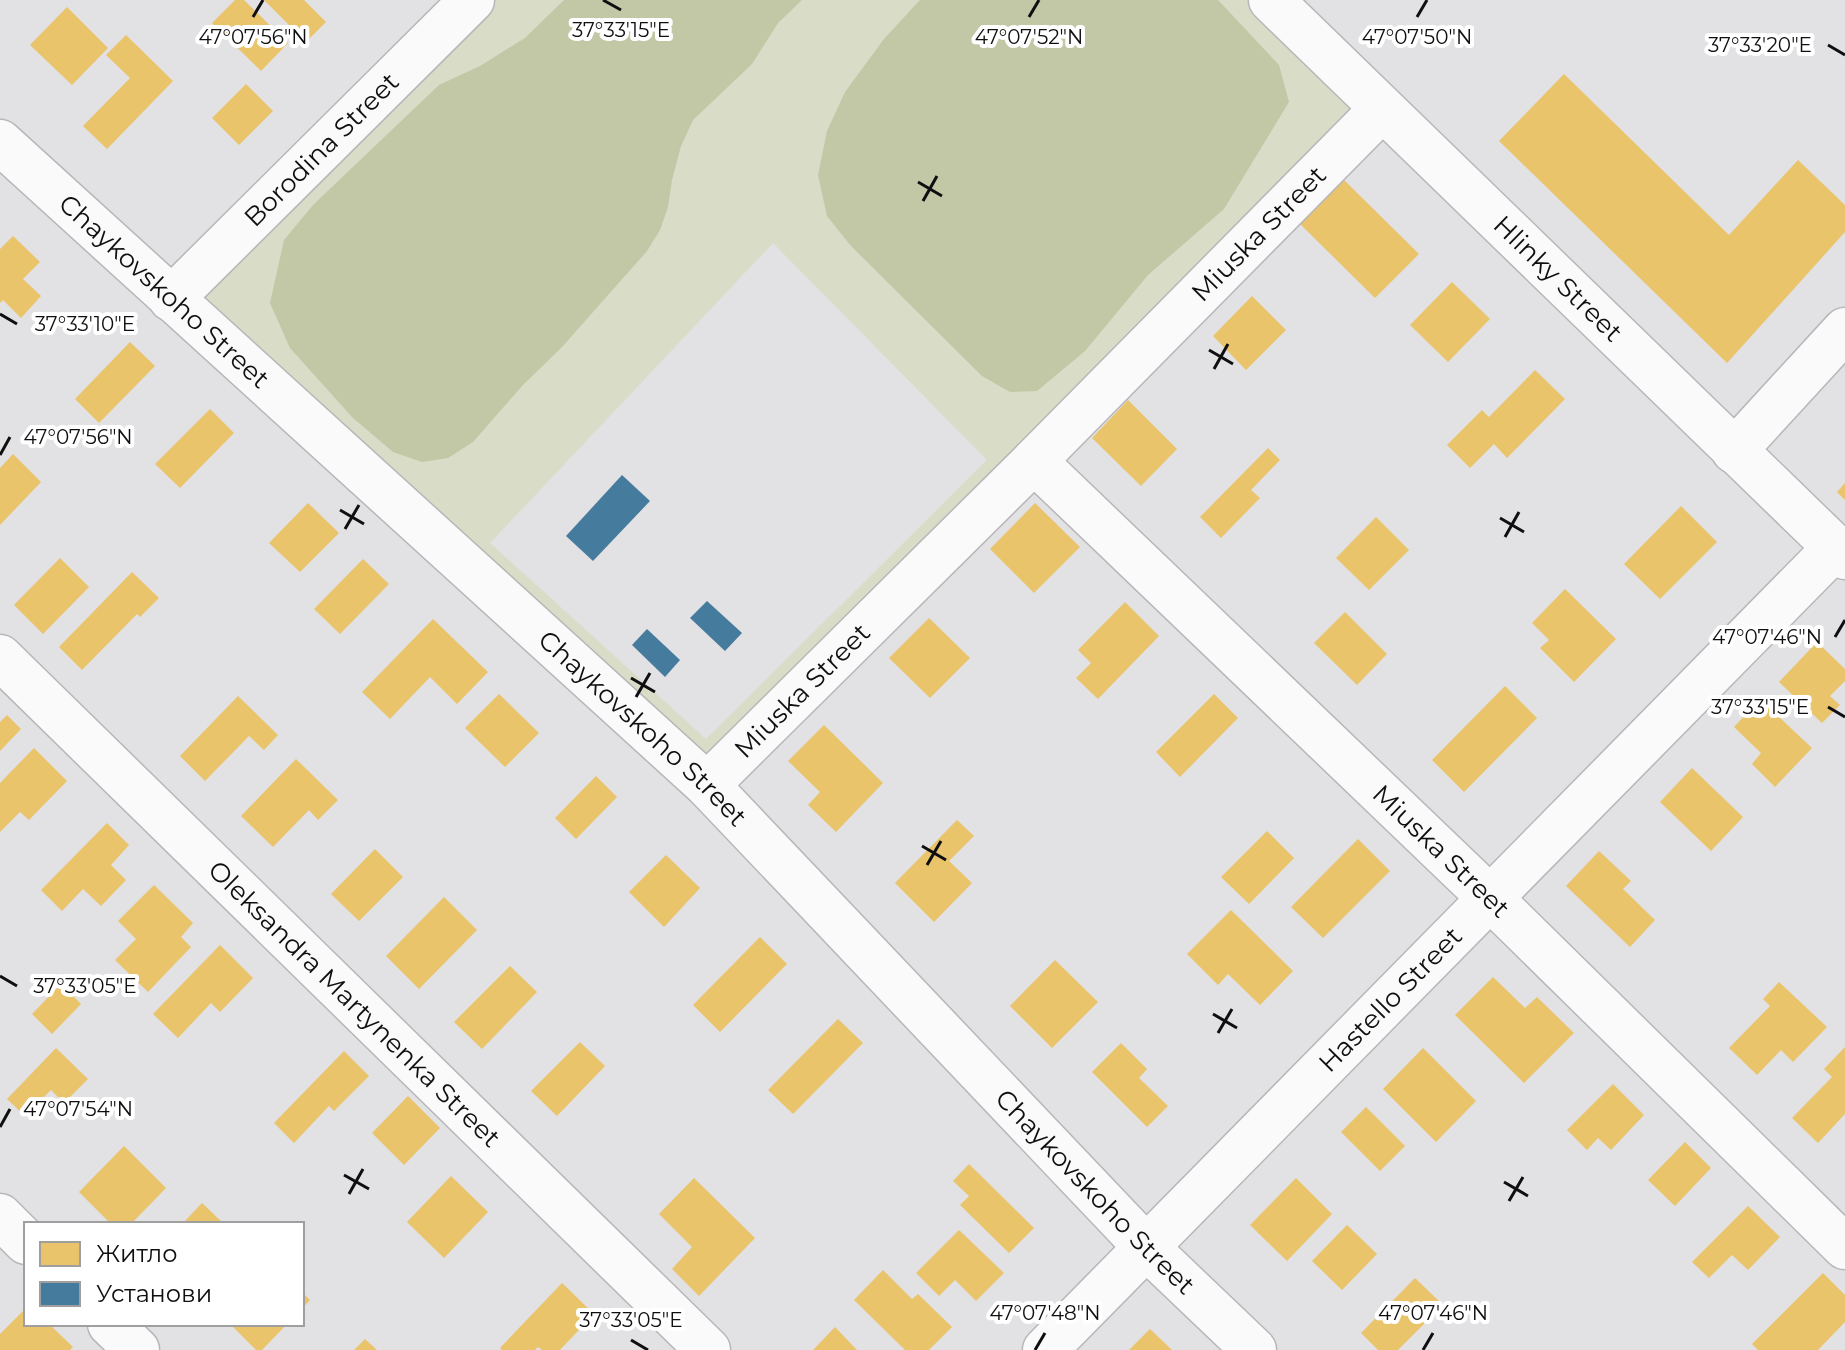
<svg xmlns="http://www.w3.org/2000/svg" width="1845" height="1350" viewBox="0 0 1845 1350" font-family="Montserrat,sans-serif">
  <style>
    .green { fill: #d9dcc6; fill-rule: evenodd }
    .forest { fill: #c2c7a6 }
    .homes { fill: #e9c46a }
    .public { fill: #457b9d }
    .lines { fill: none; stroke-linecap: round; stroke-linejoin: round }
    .minor-casing { stroke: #b7b6b9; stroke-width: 47 }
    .minor { stroke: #fbfafb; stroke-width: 44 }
    .ticks { fill: none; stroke: #0f0e10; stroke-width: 3 }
    .labels { text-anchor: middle; stroke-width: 8; stroke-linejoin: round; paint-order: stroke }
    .street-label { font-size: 26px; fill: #0f0e10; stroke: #fff }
    .ticks-label { font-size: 20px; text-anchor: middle; fill: #0f0e10; stroke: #fff; stroke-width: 8; stroke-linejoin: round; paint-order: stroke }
  </style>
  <rect width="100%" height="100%" fill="#e2e1e4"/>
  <path class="green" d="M489 0H1257L1368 108 709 771 187 298ZM773 243 987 460 706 739 490 543Z"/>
  <g class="forest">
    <path d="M564 0H802L778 23 752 64 693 120 681 146 672 180 668 207 660 230 647 251 562 347 523 385 473 442 448 458 422 462 393 452 353 418 290 348 270 303 284 240 313 205 439 85 480 66 525 38Z"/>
    <path d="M920 0H1218L1279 65 1289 102 1224 209 1148 275 1085 351 1037 391 1010 392 982 376 851 246 827 216 818 175 827 131 845 92 884 39Z"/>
  </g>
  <g class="homes">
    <path d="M235 0H244L288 43 261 71 212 23Z"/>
    <path d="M264 0H304L326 22 306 42Z"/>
    <path d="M67 7 108 48 72 85 30 45Z"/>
    <path d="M126 35 173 81 107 149 83 126 130 78 106 55Z"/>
    <path d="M1564 74 1729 235 1798 160 1845 205V232L1727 363 1499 141Z"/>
    <path d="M246 84 273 111 239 145 212 118Z"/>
    <path d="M1342 178 1419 254 1375 298 1299 223Z"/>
    <path d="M13 236 40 262 23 279 41 296 21 318 3 300 0 303V249Z"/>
    <path d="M1452 282 1490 319 1448 362 1410 325Z"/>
    <path d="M1252 296 1286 330 1246 370 1213 336Z"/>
    <path d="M130 342 155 366 99 423 75 399Z"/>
    <path d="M1535 370 1565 399 1507 458 1494 444 1470 468 1447 445 1482 410 1489 417Z"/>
    <path d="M1128 400 1177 449 1141 486 1092 438Z"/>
    <path d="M210 409 234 433 180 488 155 464Z"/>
    <path d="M1268 448 1280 460 1251 490 1260 498 1221 538 1200 517Z"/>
    <path d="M13 454 41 482 0 525V468Z"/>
    <path d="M1845 483V500L1837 492Z"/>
    <path d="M308 503 339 533 300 572 269 543Z"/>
    <path d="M1035 503 1080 547 1034 593 990 549Z"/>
    <path d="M1681 506 1717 542 1660 599 1624 564Z"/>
    <path d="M1376 517 1409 550 1369 590 1336 558Z"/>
    <path d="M60 558 89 587 43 634 14 605Z"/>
    <path d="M363 559 389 584 340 634 314 609Z"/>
    <path d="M132 572 159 598 140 617 137 614 82 670 59 647Z"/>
    <path d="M1565 589 1616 639 1574 682 1540 648 1549 640 1532 623Z"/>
    <path d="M1125 602 1159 636 1098 699 1076 678 1091 663 1078 650Z"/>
    <path d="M1345 612 1387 654 1357 685 1314 643Z"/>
    <path d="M929 618 970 658 930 698 889 658Z"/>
    <path d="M433 619 488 672 457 704 430 677 390 719 362 692Z"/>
    <path d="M1817 642 1845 669V681L1830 696 1840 705 1822 723 1779 682Z"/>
    <path d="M1505 686 1537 718 1464 792 1432 760Z"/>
    <path d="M499 694 539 733 505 767 465 728Z"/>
    <path d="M1214 694 1238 718 1180 777 1156 752Z"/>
    <path d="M238 696 278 735 264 750 249 736 205 781 180 756Z"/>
    <path d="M1760 699 1812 748 1775 787 1752 764 1761 753 1734 727Z"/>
    <path d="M7 715 21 729 0 751V722Z"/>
    <path d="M824 725 883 783 836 832 808 805 820 792 788 761Z"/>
    <path d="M34 748 67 781 29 820 20 812 0 832V783Z"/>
    <path d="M296 759 338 800 318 820 309 810 273 847 241 816Z"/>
    <path d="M1692 768 1743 817 1711 851 1660 802Z"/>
    <path d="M596 776 617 797 576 839 555 818Z"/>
    <path d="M957 820 974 836 949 861 972 883 934 922 895 883Z"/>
    <path d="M107 823 129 845 111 865 126 880 101 906 83 889 62 911 41 890Z"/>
    <path d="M1267 831 1294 858 1249 904 1221 877Z"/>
    <path d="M1358 839 1390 871 1323 938 1291 907Z"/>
    <path d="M375 849 403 877 359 921 331 894Z"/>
    <path d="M1599 851 1631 881 1623 889 1655 920 1630 947 1566 886Z"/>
    <path d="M666 855 700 888 664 927 629 892Z"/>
    <path d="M154 885 193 923 181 937 191 947 148 992 115 960 136 939 118 921Z"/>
    <path d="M444 897 477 930 419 989 386 956Z"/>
    <path d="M1231 910 1293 971 1260 1005 1228 974 1218 985 1187 954Z"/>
    <path d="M760 937 787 964 720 1032 693 1005Z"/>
    <path d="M220 945 253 978 220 1012 211 1003 178 1038 153 1014Z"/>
    <path d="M1055 960 1098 1002 1052 1048 1010 1006Z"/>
    <path d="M510 966 537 992 482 1049 454 1022Z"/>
    <path d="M1493 977 1525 1008 1537 997 1574 1033 1524 1083 1455 1015Z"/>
    <path d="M1779 982 1827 1027 1793 1062 1781 1050 1757 1075 1729 1048 1770 1006 1763 999Z"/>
    <path d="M61 984 81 1004 52 1034 32 1014Z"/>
    <path d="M838 1019 863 1043 793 1114 768 1090Z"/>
    <path d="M580 1042 605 1066 557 1116 531 1091Z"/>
    <path d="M1121 1043 1147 1069 1139 1078 1168 1106 1147 1127 1092 1072Z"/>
    <path d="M1845 1047V1114L1818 1143 1792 1118 1832 1077 1824 1069Z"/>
    <path d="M56 1048 88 1079 64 1103 51 1090 25 1116 7 1099Z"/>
    <path d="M1423 1048 1476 1101 1436 1142 1383 1089Z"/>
    <path d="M344 1051 369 1076 334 1111 329 1106 294 1143 274 1123Z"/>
    <path d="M1613 1084 1644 1115 1611 1150 1598 1138 1587 1150 1567 1130Z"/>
    <path d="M408 1096 440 1128 404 1165 372 1133Z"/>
    <path d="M1366 1107 1405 1146 1380 1171 1341 1132Z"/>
    <path d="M1685 1142 1711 1168 1675 1206 1648 1180Z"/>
    <path d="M124 1146 166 1188 131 1224H111L79 1192Z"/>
    <path d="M969 1164 1034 1228 1009 1253 960 1205 969 1196 953 1181Z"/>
    <path d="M451 1176 488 1212 444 1258 407 1222Z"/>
    <path d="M694 1178 755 1238 699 1296 672 1269 692 1247 659 1214Z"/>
    <path d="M1296 1178 1332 1214 1287 1261 1250 1225Z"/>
    <path d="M202 1203 224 1224H182Z"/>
    <path d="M1748 1206 1780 1237 1748 1270 1732 1255 1709 1278 1692 1262Z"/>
    <path d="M1347 1225 1377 1254 1342 1290 1312 1261Z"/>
    <path d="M959 1230 1004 1273 976 1301 955 1280 939 1296 916 1273Z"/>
    <path d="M883 1270 912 1299 918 1294 952 1327 929 1350H905L854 1300Z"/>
    <path d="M1823 1273 1845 1295V1322L1818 1350H1758L1752 1344Z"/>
    <path d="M1415 1278 1443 1305 1398 1350H1378L1361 1333Z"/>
    <path d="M562 1283 594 1314 560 1350H542L538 1347 535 1350H502L500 1348Z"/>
    <path d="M302 1292 310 1300 302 1309Z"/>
    <path d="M26 1308V1324H49L73 1347 70 1350H0V1334Z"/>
    <path d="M235 1324H287L262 1350H256L232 1326Z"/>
    <path d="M835 1327 857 1350H813Z"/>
    <path d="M1150 1329 1172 1350H1129Z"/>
    <path d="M365 1339 377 1350H354Z"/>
  </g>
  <g class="public">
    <path d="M622 475 650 501 593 561 566 536Z"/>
    <path d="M707 601 742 633 725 651 690 618Z"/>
    <path d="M647 629 680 660 665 677 632 645Z"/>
  </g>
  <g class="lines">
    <defs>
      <g id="minor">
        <path id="s1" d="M1271 0 1845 557"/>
        <path id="s2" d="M0 142 707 785 1146 1247 1254 1350"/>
        <path id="s3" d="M171 299 472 0"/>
        <path d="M1734 451 1845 330"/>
        <path id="s4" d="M1034 461 1490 898 1845 1247"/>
        <path id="s5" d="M0 657 708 1350"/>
        <path id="s6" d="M707 785 1034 461 1382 109"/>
        <path d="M0 1216 26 1242"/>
        <path d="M110 1324 137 1350"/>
        <path id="s7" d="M1045 1350 1835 548"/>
      </g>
    </defs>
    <use href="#minor" class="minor-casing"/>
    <use href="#minor" class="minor"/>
  </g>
  <path class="ticks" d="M603 0 621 10M253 17 263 0M1029 17 1039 0M1417 17 1427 0M1828 45 1845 55M918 182 942 196M923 201 937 176M0 314 17 324M1209 350 1233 364M1214 369 1228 344M0 455 10 437M340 510 364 524M1500 518 1524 532M345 529 359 505M1505 537 1519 512M1835 637 1845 620M631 678 655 692M636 697 650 673M1828 707 1845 717M922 846 946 860M927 865 941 841M0 976 17 986M1213 1014 1237 1028M1218 1033 1232 1009M0 1127 10 1109M344 1175 369 1189M1504 1182 1528 1196M349 1194 363 1169M1509 1201 1523 1177M631 1340 648 1350M1035 1350 1045 1333M1423 1350 1433 1333"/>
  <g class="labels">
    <g class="street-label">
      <text dy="9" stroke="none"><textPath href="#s3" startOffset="212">Borodina Street</textPath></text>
      <text dy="9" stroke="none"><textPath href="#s6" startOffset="780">Miuska Street</textPath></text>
      <text dy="9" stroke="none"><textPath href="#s1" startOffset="400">Hlinky Street</textPath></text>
      <text dy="9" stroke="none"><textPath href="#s2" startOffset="222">Chaykovskoho Street</textPath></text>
      <text dy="9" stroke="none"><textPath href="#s6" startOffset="134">Miuska Street</textPath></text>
      <text dy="9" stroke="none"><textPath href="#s2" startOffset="870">Chaykovskoho Street</textPath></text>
      <text dy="9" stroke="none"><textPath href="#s4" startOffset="564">Miuska Street</textPath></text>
      <text dy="9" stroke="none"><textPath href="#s7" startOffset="492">Hastello Street</textPath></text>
      <text dy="9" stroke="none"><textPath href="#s5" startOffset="496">Oleksandra Martynenka Street</textPath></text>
      <text dy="9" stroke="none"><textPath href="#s2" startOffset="1518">Chaykovskoho Street</textPath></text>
    </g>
  </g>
  <g class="ticks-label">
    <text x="621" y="37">37°33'15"E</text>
    <text x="253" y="44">47°07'56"N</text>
    <text x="1029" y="44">47°07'52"N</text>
    <text x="1417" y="44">47°07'50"N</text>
    <text x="1760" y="52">37°33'20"E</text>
    <text x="85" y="331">37°33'10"E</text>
    <text x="78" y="444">47°07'56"N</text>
    <text x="1767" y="644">47°07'46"N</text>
    <text x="1760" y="714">37°33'15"E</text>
    <text x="85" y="993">37°33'05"E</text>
    <text x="78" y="1116">47°07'54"N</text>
    <text x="1045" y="1320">47°07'48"N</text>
    <text x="1433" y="1320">47°07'46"N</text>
    <text x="631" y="1327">37°33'05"E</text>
  </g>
  <rect x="24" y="1222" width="280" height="104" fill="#ffffff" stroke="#9f9f9f" stroke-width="2"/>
  <rect x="40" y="1242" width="40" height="24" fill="#e9c46a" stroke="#9f9f9f" stroke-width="2"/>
  <text x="96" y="1262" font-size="24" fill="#0f0e10">Житло</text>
  <rect x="40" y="1282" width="40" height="24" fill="#457b9d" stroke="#9f9f9f" stroke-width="2"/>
  <text x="96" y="1302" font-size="24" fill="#0f0e10">Установи</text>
</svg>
